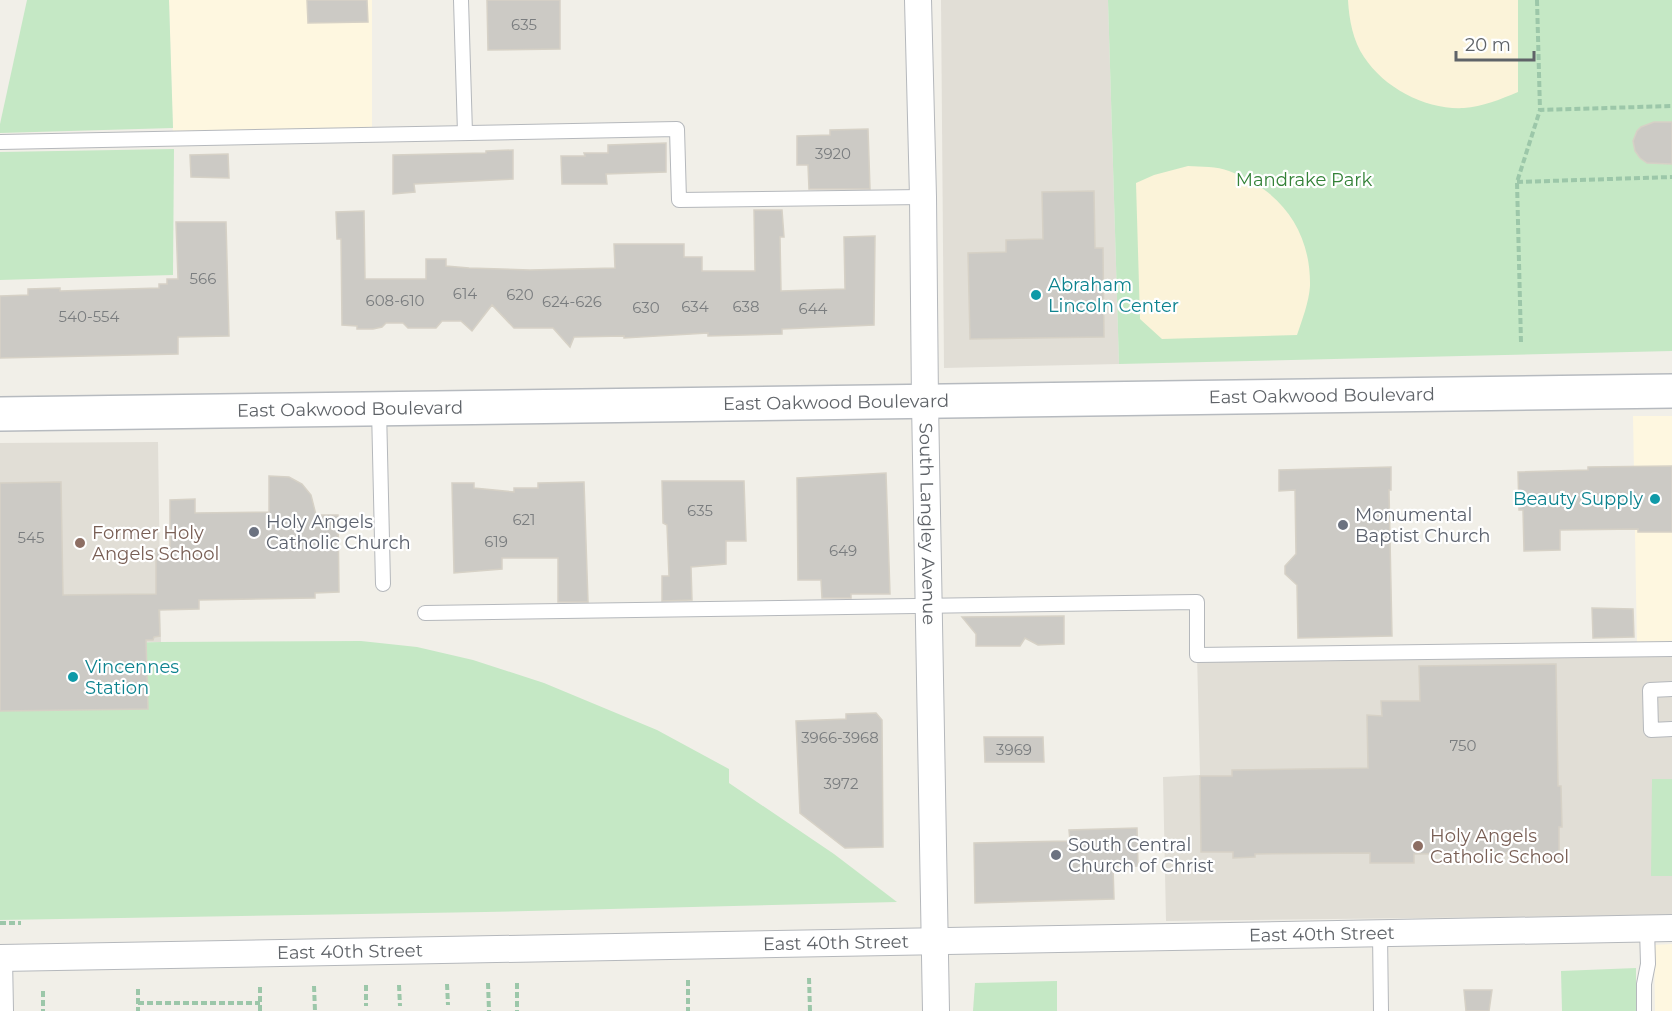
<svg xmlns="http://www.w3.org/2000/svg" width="1672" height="1011" viewBox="0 0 1672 1011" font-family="Montserrat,sans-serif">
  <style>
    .commercial { fill: #fef7e0 }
    .education { fill: #e1ded6 }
    .green { fill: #c5e8c5 }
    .sand { fill: #fbf3d9 }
    .building { fill: #cccac5; stroke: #d6d1c6; stroke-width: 1.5 }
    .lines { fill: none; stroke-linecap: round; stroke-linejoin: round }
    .lane-casing { stroke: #b5b8bc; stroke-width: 16 }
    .street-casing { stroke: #b5b8bc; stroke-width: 28 }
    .secondary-casing { stroke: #b6babf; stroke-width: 36 }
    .path { stroke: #9cc7a9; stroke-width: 4; stroke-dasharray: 6 3; stroke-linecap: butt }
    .lane { stroke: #fff; stroke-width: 14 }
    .street { stroke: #fff; stroke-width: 26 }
    .secondary { stroke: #fff; stroke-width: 33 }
    .culture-dot { fill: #0f9aa8; stroke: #fff; stroke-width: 2 }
    .worship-dot { fill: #6b7280; stroke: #fff; stroke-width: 2 }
    .education-dot { fill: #8d6e63; stroke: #fff; stroke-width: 2 }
    .labels { text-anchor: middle; stroke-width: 4.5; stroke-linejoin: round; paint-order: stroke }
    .number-label { font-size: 15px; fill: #7a7d7f }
    .park-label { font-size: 18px; fill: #348238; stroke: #fff }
    .culture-label { font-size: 18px; fill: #0d838f; stroke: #fff; text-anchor: start }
    .street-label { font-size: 18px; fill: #5f6368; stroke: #fff }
    .worship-label { font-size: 18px; fill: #5b616d; stroke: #fff; text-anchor: start }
    .education-label { font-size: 18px; fill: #785e54; stroke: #fff; text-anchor: start }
  </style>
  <rect width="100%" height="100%" fill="#f1efe8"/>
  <g class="commercial">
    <path d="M169 0H372V135L173 139Z"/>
    <path d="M1633 416H1672V649H1637Z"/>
    <path d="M1672 944V1011H1655L1654 945Z"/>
  </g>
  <g class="education">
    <path d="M941 0H1108L1119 364 944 368Z"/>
    <path d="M158 442 161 642 0 645V443Z"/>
    <path d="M1672 649V915L1166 921 1163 777 1200 775 1197 655Z"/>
  </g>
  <g class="green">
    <path d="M27 0H169L173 128 0 133V124Z"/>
    <path d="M1108 0H1672V351L1119 364Z"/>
    <path d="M174 149 173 275 0 280V152Z"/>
    <path d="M361 641 417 647 473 660 544 683 657 730 729 769V783L834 854 897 902 485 912 0 920V646L161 642Z"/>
    <path d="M1652 779H1672V876H1651Z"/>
    <path d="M1636 968V1011H1562L1561 971Z"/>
    <path d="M1057 981V1011H973L975 983Z"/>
  </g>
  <g class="sand">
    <path d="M1348 0H1518V92C1501 99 1482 107 1464 108 1427 110 1385 89 1364 57 1353 41 1349 19 1348 0Z"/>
    <path d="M1188 166C1201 167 1217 166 1229 171 1281 190 1311 231 1310 286 1309 302 1302 320 1297 335L1162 339 1140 319 1136 183 1154 175Z"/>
  </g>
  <g class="building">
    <path d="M307 0H367L368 22 308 23Z"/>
    <path d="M487 0H560V49L488 50Z"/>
    <path d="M1654 122H1672V164L1647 163 1640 158 1635 151 1633 141 1637 131 1641 127Z"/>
    <path d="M868 129 870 189H809L808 165H797V136L830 135V130Z"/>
    <path d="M666 143V172L606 174 607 184H562L561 156H585L584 153H608V145Z"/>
    <path d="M513 150V179L414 184 415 192 393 194V155L486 153V151Z"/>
    <path d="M228 154 229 178 191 177 190 155Z"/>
    <path d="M1094 191 1095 248H1103L1104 337 970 339 968 253 1006 252V240L1043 239 1042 192Z"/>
    <path d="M754 210H782L784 237H780L781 291 845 289 844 237 875 236 874 325 782 329V334L708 336V333L624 338V336L574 337 570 347 553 328H514L492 305 472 331 461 321H442L436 328H408L403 323H386L382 327 373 329H357V326L342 325 341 239H337L336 212 364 211 365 279H426V259H446V266L469 268 530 270 615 268 614 244H684V257H702V271H755Z"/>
    <path d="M176 222H226L229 336 178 337V354L0 358V296L28 295V289L60 288V291L159 288V284H167V279H178Z"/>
    <path d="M1672 466V532H1638V529L1560 530V550L1524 551 1523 510H1519L1518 472 1588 470V467Z"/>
    <path d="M1391 467V490H1389L1392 636 1298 638 1297 585 1285 574V566L1296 554 1295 490 1279 491V470Z"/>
    <path d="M886 473 890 594H851V598H822L821 580H798L797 478Z"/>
    <path d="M269 476 289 477 302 484 311 495 316 515H338L339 592 315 593V598L199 600V609L159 610 160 636 154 637 153 640H146L148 709 0 711V483L61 482 63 595 156 594V549H170V500L195 499V513L269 512Z"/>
    <path d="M662 481H744L746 541H726V564L691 567 692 600 662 601V576H669L667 525 663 523Z"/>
    <path d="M584 482 588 602H558V558H502V569L454 573 452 483H474V488L514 492V488H538V483Z"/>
    <path d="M1592 608 1633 609 1634 637 1593 638Z"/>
    <path d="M1064 616V644L1038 645 1025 638 1020 646H976V634L962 617Z"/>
    <path d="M1556 664 1558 786H1561L1562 827H1559V861H1516V853L1414 854V863H1370V853L1255 854V857L1233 858V852H1201L1200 776H1232V770L1368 768 1367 715 1382 716 1381 701H1420L1419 666Z"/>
    <path d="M876 713 882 720 883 847 845 848 800 813 796 721 846 719V714Z"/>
    <path d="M984 737H1043L1044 762H985Z"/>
    <path d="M1137 828 1138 866 1113 867 1114 899 975 903 974 843 1070 841 1069 830Z"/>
    <path d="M1464 990H1492L1489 1011H1466Z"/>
  </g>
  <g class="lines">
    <defs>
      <g id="lane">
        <path d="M461 0 465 133"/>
        <path d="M0 142 677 129 679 200 923 197"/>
        <path d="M379 409 383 584"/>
        <path d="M425 613 1197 602V655L1672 649"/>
        <path d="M1672 689 1650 690 1651 730 1672 729"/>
        <path d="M1380 933 1381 1011"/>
        <path d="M5 958 6 1011"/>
        <path d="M1644 1011V984L1648 964 1647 928"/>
      </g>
      <g id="street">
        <path id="s1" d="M918 0 923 197 925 402 936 1011"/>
        <path id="s2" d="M0 958 1672 928"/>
      </g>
      <g id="secondary">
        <path id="s3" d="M0 414 1672 391"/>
      </g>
    </defs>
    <use href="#lane" class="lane-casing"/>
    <use href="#street" class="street-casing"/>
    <use href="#secondary" class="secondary-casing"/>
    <g class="path">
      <path d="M1537 0 1540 110"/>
      <path d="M1517 182 1672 177"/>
      <path d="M1521 342 1517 182 1540 110 1672 106"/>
      <path d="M0 923H21"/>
      <path d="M809 978 810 1011"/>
      <path d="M688 980V1011"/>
      <path d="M488 983 489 1011"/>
      <path d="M517 983V1011"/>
      <path d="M447 984 448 1005"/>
      <path d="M366 985V1006"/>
      <path d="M399 985 400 1006"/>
      <path d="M314 986 315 1011"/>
      <path d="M260 987V1011"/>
      <path d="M138 989V1011"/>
      <path d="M43 991V1011"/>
      <path d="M138 1003H260"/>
    </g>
    <use href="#lane" class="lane"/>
    <use href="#street" class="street"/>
    <use href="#secondary" class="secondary"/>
  </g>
  <g class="culture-dot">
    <circle cx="1036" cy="295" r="6"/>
    <circle cx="1655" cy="499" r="6"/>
    <circle cx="73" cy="677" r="6"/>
  </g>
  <g class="worship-dot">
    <circle cx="1343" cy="525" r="6"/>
    <circle cx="254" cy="532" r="6"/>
    <circle cx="1056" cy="855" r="6"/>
  </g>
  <g class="education-dot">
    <circle cx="80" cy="543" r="6"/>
    <circle cx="1418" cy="846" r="6"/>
  </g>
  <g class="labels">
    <g class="number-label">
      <text x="524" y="30">635</text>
      <text x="833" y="159">3920</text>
      <text x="203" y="284">566</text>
      <text x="465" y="299">614</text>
      <text x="520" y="300">620</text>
      <text x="395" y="306">608-610</text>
      <text x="572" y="307">624-626</text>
      <text x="695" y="312">634</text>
      <text x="746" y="312">638</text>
      <text x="646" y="313">630</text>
      <text x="813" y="314">644</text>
      <text x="89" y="322">540-554</text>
      <text x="700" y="516">635</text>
      <text x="524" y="525">621</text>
      <text x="31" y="543">545</text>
      <text x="496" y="547">619</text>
      <text x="843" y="556">649</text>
      <text x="840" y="743">3966-3968</text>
      <text x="1463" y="751">750</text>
      <text x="1014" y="755">3969</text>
      <text x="841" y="789">3972</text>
    </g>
    <g class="park-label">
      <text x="1304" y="186">Mandrake Park</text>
    </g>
    <g class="culture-label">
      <text x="1048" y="291">Abraham<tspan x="1048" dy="21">Lincoln Center</tspan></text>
      <text x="1643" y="505" text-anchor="end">Beauty Supply</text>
      <text x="85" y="673">Vincennes<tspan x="85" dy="21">Station</tspan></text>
    </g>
    <g class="street-label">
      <text dy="6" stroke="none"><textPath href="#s3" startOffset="1322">East Oakwood Boulevard</textPath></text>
      <text dy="6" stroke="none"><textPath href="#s3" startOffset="836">East Oakwood Boulevard</textPath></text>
      <text dy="6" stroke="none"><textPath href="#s3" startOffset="350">East Oakwood Boulevard</textPath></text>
      <text dy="6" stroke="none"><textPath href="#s1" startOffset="524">South Langley Avenue</textPath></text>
      <text dy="6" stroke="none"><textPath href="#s2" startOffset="1322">East 40th Street</textPath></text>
      <text dy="6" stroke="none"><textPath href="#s2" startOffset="836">East 40th Street</textPath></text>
      <text dy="6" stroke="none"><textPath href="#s2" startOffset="350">East 40th Street</textPath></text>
    </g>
    <g class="worship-label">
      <text x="1355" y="521">Monumental<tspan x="1355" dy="21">Baptist Church</tspan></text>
      <text x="266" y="528">Holy Angels<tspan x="266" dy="21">Catholic Church</tspan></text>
      <text x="1068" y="851">South Central<tspan x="1068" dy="21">Church of Christ</tspan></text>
    </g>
    <g class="education-label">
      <text x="92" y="539">Former Holy<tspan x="92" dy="21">Angels School</tspan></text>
      <text x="1430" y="842">Holy Angels<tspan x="1430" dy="21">Catholic School</tspan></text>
    </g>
  </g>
  <path d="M1456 51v9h78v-9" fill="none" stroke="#5f6368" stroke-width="3"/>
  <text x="1465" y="51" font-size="18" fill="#5f6368" stroke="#ffffff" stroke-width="4.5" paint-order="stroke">20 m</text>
</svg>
